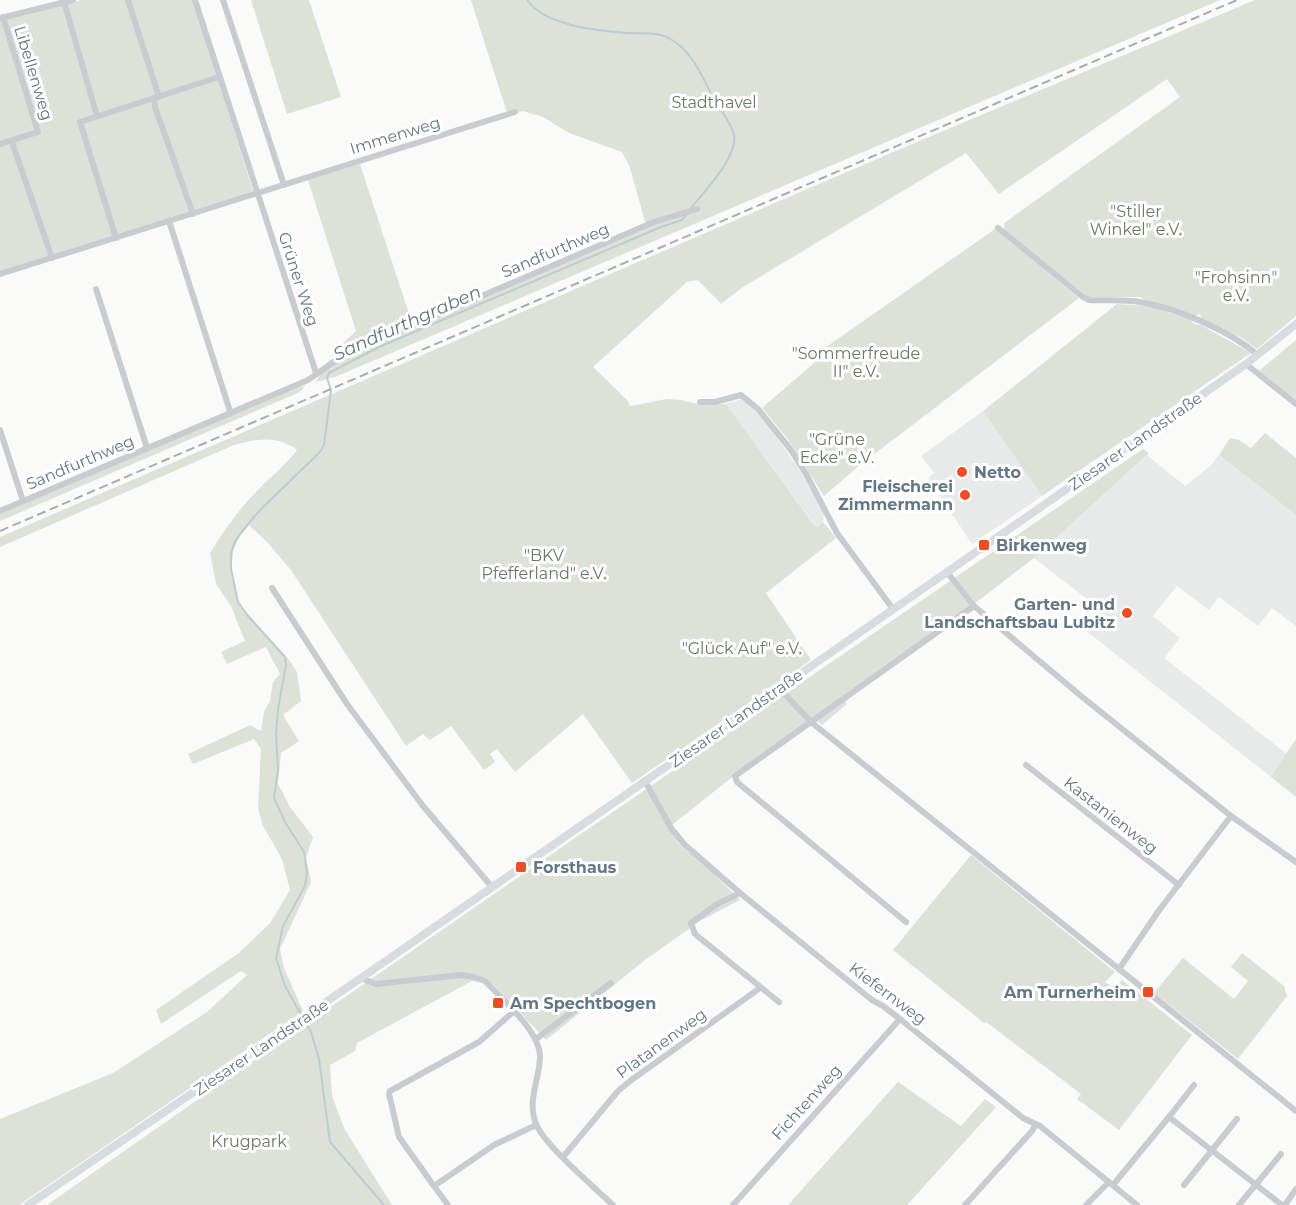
<svg xmlns="http://www.w3.org/2000/svg" width="1296" height="1205" viewBox="0 0 1296 1205" font-family="Montserrat,sans-serif">
  <style>
    .built { fill: #e8e9e9 }
    .green { fill: #dce2d8 }
    .lines { fill: none; stroke-linecap: round; stroke-linejoin: round }
    .stream { stroke: #bfcbcf; stroke-width: 2 }
    .street { stroke: #c8ccd0; stroke-width: 6 }
    .secondary { stroke: #d6dcdf; stroke-width: 8 }
    .rail { stroke: #a6aeb3; stroke-width: 2; stroke-dasharray: 9 4.5; stroke-linecap: butt }
    .poi-dot { fill: #ee4d23; stroke: #fff; stroke-width: 2 }
    .labels { text-anchor: middle; stroke-width: 6; stroke-linejoin: round; paint-order: stroke }
    .street-label { font-size: 16px; fill: #637785; stroke: #fff }
    .park-label { font-size: 16px; fill: #687b62; stroke: #fff }
    .poi-label { font-size: 16px; font-weight: bold; fill: #637785; stroke: #fff; text-anchor: start }
    .water-label { font-size: 18px; font-style: italic; fill: #5e767e; stroke: #fff }
  </style>
  <rect width="100%" height="100%" fill="#fafaf8"/>
  <g class="built">
    <path d="M741 399 746 400 769 427 797 466 815 497 824 514 823 522 816 527 726 404Z"/>
    <path d="M983 411 1042 496 972 544 928 478 934 473 921 456Z"/>
    <path d="M1147 455 1185 486 1209 467 1219 455 1296 515V626L1272 608 1258 626 1219 597 1209 610 1177 586 1153 616 1180 638 1164 658 1287 754 1271 777 1085 630 1101 610 1034 558Z"/>
  </g>
  <g class="green">
    <path d="M82 0H193L253 191 0 271V21Z"/>
    <path d="M251 0H309L341 97 287 114Z"/>
    <path d="M471 0H1220L335 377 316 382 320 374 340 359 647 228 629 165 622 152 569 133 543 117 523 111 509 115 507 113Z"/>
    <path d="M1255 0H1296V316L1257 349 1240 337 1200 319 1201 316 1199 314 1195 317 1143 299 1141 297H1088L1004 230V223L1180 97 1167 79 999 194 966 153 743 287 721 304 698 280 687 282 593 367 628 401 630 406 667 399 681 400 702 405 726 404 814 525 817 527 823 522 836 538 766 593 811 660 632 783 583 714 515 772 497 749 490 754 495 762 484 770 451 726 430 740 423 734 406 746 291 570 268 543 249 525 241 534 234 548 231 568 238 603 290 661 297 672 301 701 283 715 299 741 281 753 278 784 290 807 313 837 306 858 311 882 280 949 284 968 303 1011 19 1205H0V1119L113 1073 207 1012 247 975 241 971 161 1024 156 1010 239 953 270 923 290 890 282 859 263 826 258 809 261 749 254 739 193 764 188 754 250 725 261 731 264 712 270 701 273 682 280 674 266 647 227 664 221 652 245 641 231 606 216 584 210 553C224 530 239 509 258 490 271 476 286 465 297 450 277 435 257 439 234 445L0 547V537L891 153Z"/>
    <path d="M360 164 410 317 443 309 338 356 336 350 356 331 308 180Z"/>
    <path d="M995 229 1079 298 860 465 824 496 787 438 762 408 822 356 819 352Z"/>
    <path d="M1117 304 1149 306 1191 320 1194 324 1201 325 1251 353 1042 496 983 411Z"/>
    <path d="M1296 340V401L1259 371Z"/>
    <path d="M305 386 300 392 0 521V514L294 388Z"/>
    <path d="M1265 433 1296 458V515L1219 455 1230 438 1239 440 1251 448Z"/>
    <path d="M1143 449 1149 453 1034 558 978 601 842 697 847 704 822 725 814 718 736 774 672 825 669 829 679 844 713 873 740 900 700 921 645 960 546 1040 492 983 472 981 357 1043 355 1051 330 1065 332 1096 345 1130 392 1205H47C410 950 777 699 1143 449Z"/>
    <path d="M1296 739V797L1271 777Z"/>
    <path d="M971 855 1115 972 1105 982 1114 988 1122 980 1192 1035 1119 1130 1077 1099 1081 1094 986 1022 984 1023 893 950Z"/>
    <path d="M1242 953 1284 986 1287 996 1238 1059 1154 993 1183 958 1234 999 1248 981 1231 967Z"/>
    <path d="M898 1082 961 1126 985 1099 996 1107 907 1205H788Z"/>
  </g>
  <g class="lines">
    <g class="stream">
      <path d="M527 0C545 26 599 31 628 33 644 34 658 31 672 40 693 52 703 79 714 99 719 108 733 126 734 135 738 157 704 192 691 208"/>
      <path d="M384 1205 330 1142 319 1059 311 1032 285 986 276 958 283 926 305 886 307 872 304 852 285 822 274 798 278 769 276 734 278 709 286 665 285 657 248 616 238 602 231 569V554L235 541 241 533 259 511 320 452 324 445 331 390 327 378 329 373 379 347 661 227 682 220 686 215"/>
    </g>
    <g class="street">
      <path d="M128 0 159 97"/>
      <path d="M195 0 316 373"/>
      <path d="M223 0 284 185"/>
      <path d="M64 2 97 116"/>
      <path d="M1 18 73 0"/>
      <path d="M154 99 155 107 193 214"/>
      <path d="M12 142 52 258"/>
      <path d="M0 144 38 132 3 17"/>
      <path d="M169 221 230 411"/>
      <path d="M998 228 1083 297 1089 300C1106 301 1124 299 1140 302 1179 309 1228 330 1258 355"/>
      <path d="M116 238 80 122 219 77"/>
      <path d="M0 274 515 112"/>
      <path d="M96 289 147 448"/>
      <path d="M1246 364 1296 404"/>
      <path d="M700 402H715L741 395 758 409 791 450 806 474 837 533 893 609"/>
      <path d="M0 430 23 501"/>
      <path d="M0 511 308 380 342 356 654 222 697 209"/>
      <path d="M947 572 974 606 1081 696 1231 816 1296 862"/>
      <path d="M272 588 347 704 423 806 492 887"/>
      <path d="M779 688 811 722 1296 1111"/>
      <path d="M1026 765 1179 885"/>
      <path d="M645 781 671 828 684 844 740 893 872 1000 883 1006 900 1019 1023 1118 1040 1126 1137 1205"/>
      <path d="M740 893 717 904 691 923 695 934 779 1002"/>
      <path d="M906 922 737 782 735 776 974 606"/>
      <path d="M1119 969 1160 909 1231 816"/>
      <path d="M361 978 376 984 461 975 474 977 485 981C502 999 541 1032 540 1058 539 1082 526 1102 537 1126 547 1147 594 1187 613 1205"/>
      <path d="M513 1012 479 1042 390 1091 389 1094 399 1137 434 1186 494 1145 536 1125"/>
      <path d="M536 1039 611 983"/>
      <path d="M1169 1117 1194 1085"/>
      <path d="M563 1157 618 1091 630 1081 760 988"/>
      <path d="M1113 1185 1169 1117 1282 1205"/>
      <path d="M1184 1185 1237 1119"/>
      <path d="M434 1186 448 1205"/>
      <path d="M733 1205 900 1019"/>
      <path d="M965 1205 1032 1131 1036 1124"/>
      <path d="M1086 1205 1109 1182"/>
      <path d="M1239 1205 1281 1154"/>
      <path d="M1285 1205 1296 1189"/>
    </g>
    <path class="secondary" d="M28 1205 361 978 1028 516 1246 364 1296 324"/>
    <path class="rail" d="M0 531 1237 0"/>
  </g>
  <g class="poi-dot">
    <circle cx="962" cy="472" r="6"/>
    <circle cx="965" cy="495" r="6"/>
    <rect x="978" y="539" width="12" height="12" rx="3"/>
    <circle cx="1127" cy="613" r="6"/>
    <rect x="515" y="861" width="12" height="12" rx="3"/>
    <rect x="1142" y="986" width="12" height="12" rx="3"/>
    <rect x="492" y="997" width="12" height="12" rx="3"/>
  </g>
  <g class="labels">
    <g class="street-label">
      <text transform="translate(34 73) rotate(73)" y="6">Libellenweg</text>
      <text transform="translate(395 135) rotate(-17)" y="6">Immenweg</text>
      <text transform="translate(555 250) rotate(-23)" y="6">Sandfurthweg</text>
      <text transform="translate(299 279) rotate(72)" y="6">Grüner Weg</text>
      <text transform="translate(1135 441) rotate(-35)" y="6">Ziesarer Landstraße</text>
      <text transform="translate(80 462) rotate(-23)" y="6">Sandfurthweg</text>
      <text transform="translate(736 718) rotate(-35)" y="6">Ziesarer Landstraße</text>
      <text transform="translate(1111 815) rotate(38)" y="6">Kastanienweg</text>
      <text transform="translate(888 993) rotate(37)" y="6">Kiefernweg</text>
      <text transform="translate(661 1043) rotate(-36)" y="6">Platanenweg</text>
      <text transform="translate(261 1047) rotate(-34)" y="6">Ziesarer Landstraße</text>
      <text transform="translate(806 1102) rotate(-48)" y="6">Fichtenweg</text>
    </g>
    <g class="park-label">
      <text x="714" y="108">Stadthavel</text>
      <text x="1136" y="217">"Stiller<tspan x="1136" dy="18">Winkel" e.V.</tspan></text>
      <text x="1236" y="283">"Frohsinn"<tspan x="1236" dy="18">e.V.</tspan></text>
      <text x="856" y="359">"Sommerfreude<tspan x="856" dy="18">II" e.V.</tspan></text>
      <text x="837" y="445">"Grüne<tspan x="837" dy="18">Ecke" e.V.</tspan></text>
      <text x="544" y="561">"BKV<tspan x="544" dy="18">Pfefferland" e.V.</tspan></text>
      <text x="742" y="654">"Glück Auf" e.V.</text>
      <text x="249" y="1147">Krugpark</text>
    </g>
    <g class="poi-label">
      <text x="974" y="478">Netto</text>
      <text x="953" y="492" text-anchor="end">Fleischerei<tspan x="953" dy="18">Zimmermann</tspan></text>
      <text x="996" y="551">Birkenweg</text>
      <text x="1115" y="610" text-anchor="end">Garten- und<tspan x="1115" dy="18">Landschaftsbau Lubitz</tspan></text>
      <text x="533" y="873">Forsthaus</text>
      <text x="1136" y="998" text-anchor="end">Am Turnerheim</text>
      <text x="510" y="1009">Am Spechtbogen</text>
    </g>
    <g class="water-label">
      <text transform="translate(407 323) rotate(-24)" y="6">Sandfurthgraben</text>
    </g>
  </g>
</svg>
